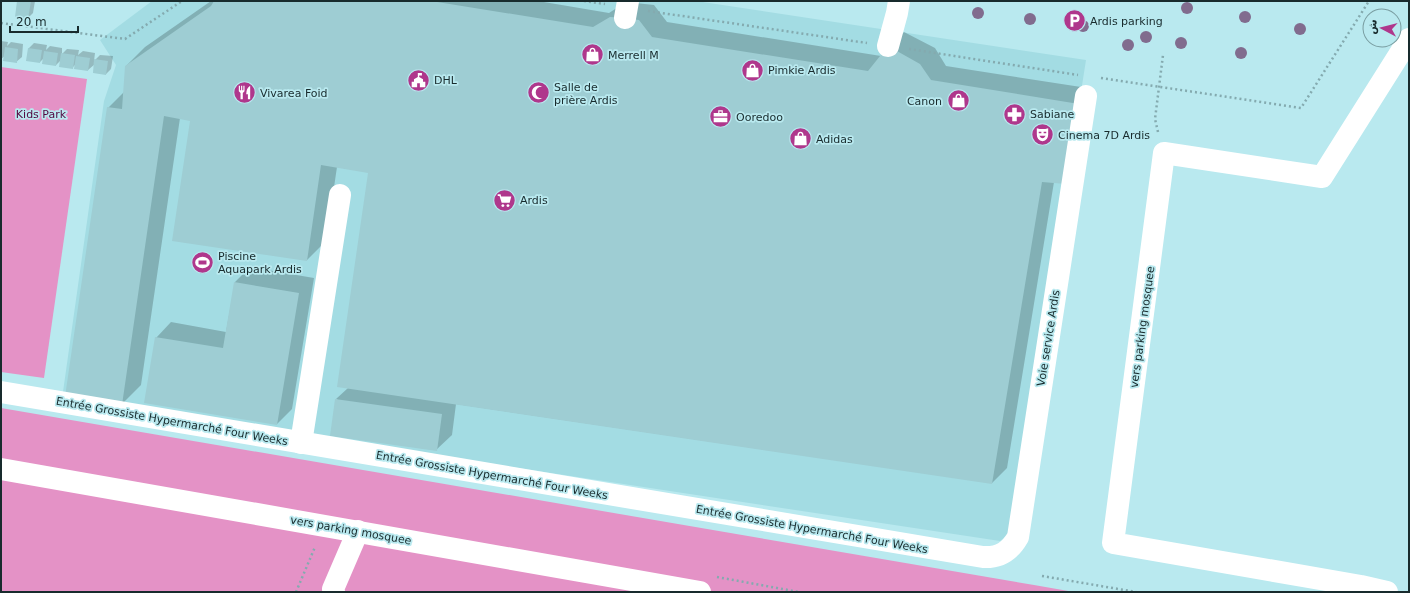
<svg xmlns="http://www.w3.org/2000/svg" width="1410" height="593" viewBox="0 0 1410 593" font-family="'DejaVu Sans',Cairo,sans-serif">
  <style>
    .built { fill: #a3dce3 }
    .green { fill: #e492c6 }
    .shadow { fill: #0003 }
    .building { fill: #9ecdd3 }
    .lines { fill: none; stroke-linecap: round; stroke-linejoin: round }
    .path { stroke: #84aaaf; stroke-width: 2.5; stroke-dasharray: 2 3; stroke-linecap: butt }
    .minor { stroke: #fff; stroke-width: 22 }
    .tree { fill: #816c8e }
    .labels { text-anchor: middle; stroke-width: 3.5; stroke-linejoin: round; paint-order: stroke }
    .poi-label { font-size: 11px; fill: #182b2d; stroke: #b9e9ef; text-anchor: start }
    .park-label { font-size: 11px; fill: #53063f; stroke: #b9e9ef }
    .street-label { font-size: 11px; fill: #182b2d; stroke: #b9e9ef }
  </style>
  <rect width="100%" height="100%" fill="#b9e9ef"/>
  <path class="built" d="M152 1H696L1086 60 1012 532 1000 541 62 399 104 101 116 65 100 40Z"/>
  <g class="green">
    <path d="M1 67 87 79 44 378 1 372Z"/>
    <path d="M1 408 1034 585 1074 592H1Z"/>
  </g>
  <g class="shadow">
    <path d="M18 1H35L33 13 28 18Z"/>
    <path d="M211 1H538L609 13 626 2 654 5 667 22 881 56 904 32 935 48 946 66 1094 89 1054 182 1007 468 992 483 456 404 452 435 436 450 336 399 348 388 369 172 337 167 326 241 307 260 191 120 180 118 141 385 122 404 108 108 124 92 126 66 145 47Z"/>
    <path d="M1 41 8 42 7 46 11 42 23 44 22 57 16 62 5 56 1 59Z"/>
    <path d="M34 43 47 45 46 50 50 46 62 48V54L67 49 79 50 78 55 83 51 95 53 94 61 100 55 113 56 111 69 106 74 95 64 88 70 76 64 72 68 61 60 56 65 44 58 40 62 28 60 29 48Z"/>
    <path d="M250 267 314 278 292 409 277 424 156 338 171 322 226 332 235 282Z"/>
  </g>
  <g class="building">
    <path d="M17 1H31L28 19 15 17Z"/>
    <path d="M214 1H431L593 27 610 17 625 18 639 20 652 37 868 71 888 46 920 64 931 80 1079 104 1066 184 1042 182 992 484 337 387 368 173 321 165 307 261 172 241 190 121 164 116 122 405 65 397 107 107 122 109 125 66 211 6Z"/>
    <path d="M5 47 18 49 17 63 3 61Z"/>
    <path d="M28 48 42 50 40 63 26 61Z"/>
    <path d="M44 51 58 53 56 66 42 64Z"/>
    <path d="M61 53 75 55 73 69 59 67Z"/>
    <path d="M76 56 90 58 88 71 74 69Z"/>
    <path d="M94 59 108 61 106 75 93 73Z"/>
    <path d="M234 282 299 293 277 425 144 403 155 337 223 348Z"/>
    <path d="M335 399 442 414 437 451 330 436Z"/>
  </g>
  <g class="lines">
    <g class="path">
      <path d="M584 1 605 4"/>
      <path d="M648 11 867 43"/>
      <path d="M1 23 125 39 182 1"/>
      <path d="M909 49 1078 75"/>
      <path d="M1101 78 1301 108 1369 1"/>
      <path d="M1158 132 1155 119 1163 55"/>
      <path d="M1042 576 1136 592"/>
      <path d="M717 577 799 592"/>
      <path d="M296 592 315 547"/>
    </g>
    <g class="minor">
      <path d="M625 18 628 1"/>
      <path d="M888 46 897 13 899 1"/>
      <path d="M1 392 983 557C1000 558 1010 551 1018 537L1086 96"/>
      <path d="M301 443 340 195"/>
      <path d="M1 469 700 592"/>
      <path d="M334 592 333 589 358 531"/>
      <path d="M1387 592 1361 586 1113 543 1164 153 1322 177 1409 39"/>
    </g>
  </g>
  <g class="tree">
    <circle cx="1187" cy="8" r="6"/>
    <circle cx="978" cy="13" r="6"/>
    <circle cx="1245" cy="17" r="6"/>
    <circle cx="1030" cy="19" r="6"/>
    <circle cx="1083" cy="26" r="6"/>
    <circle cx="1300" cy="29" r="6"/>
    <circle cx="1146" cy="37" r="6"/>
    <circle cx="1181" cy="43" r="6"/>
    <circle cx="1128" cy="45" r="6"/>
    <circle cx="1241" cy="53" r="6"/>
  </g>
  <defs>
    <symbol id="parking-disc" viewBox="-11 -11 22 22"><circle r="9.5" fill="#af378c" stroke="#b9e9ef"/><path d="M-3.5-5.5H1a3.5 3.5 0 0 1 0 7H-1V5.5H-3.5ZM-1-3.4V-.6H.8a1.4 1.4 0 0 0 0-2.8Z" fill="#fff"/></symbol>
    <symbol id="shop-disc" viewBox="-11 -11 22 22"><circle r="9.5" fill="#af378c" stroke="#b9e9ef"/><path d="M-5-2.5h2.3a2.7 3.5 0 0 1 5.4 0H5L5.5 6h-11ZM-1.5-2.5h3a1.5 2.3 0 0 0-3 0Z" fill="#fff"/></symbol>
    <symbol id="civic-disc" viewBox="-11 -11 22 22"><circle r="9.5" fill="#af378c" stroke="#b9e9ef"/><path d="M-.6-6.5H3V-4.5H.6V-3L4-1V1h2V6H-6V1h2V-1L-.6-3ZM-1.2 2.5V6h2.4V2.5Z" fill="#fff"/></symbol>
    <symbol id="restaurant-disc" viewBox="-11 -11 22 22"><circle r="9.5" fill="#af378c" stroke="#b9e9ef"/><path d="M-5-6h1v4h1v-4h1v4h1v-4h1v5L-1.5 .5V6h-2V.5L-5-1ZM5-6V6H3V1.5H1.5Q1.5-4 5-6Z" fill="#fff"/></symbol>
    <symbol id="mosque-disc" viewBox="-11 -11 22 22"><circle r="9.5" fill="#af378c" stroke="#b9e9ef"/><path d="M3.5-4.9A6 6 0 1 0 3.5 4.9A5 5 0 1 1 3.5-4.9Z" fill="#fff"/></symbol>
    <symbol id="pharmacy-disc" viewBox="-11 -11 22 22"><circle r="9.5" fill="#af378c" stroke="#b9e9ef"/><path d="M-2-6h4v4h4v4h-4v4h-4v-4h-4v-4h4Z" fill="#fff"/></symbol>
    <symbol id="office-disc" viewBox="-11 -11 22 22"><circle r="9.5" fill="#af378c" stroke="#b9e9ef"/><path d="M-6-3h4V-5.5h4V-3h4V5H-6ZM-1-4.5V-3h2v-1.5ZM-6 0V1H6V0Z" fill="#fff"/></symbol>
    <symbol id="theatre-disc" viewBox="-11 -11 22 22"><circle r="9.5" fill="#af378c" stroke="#b9e9ef"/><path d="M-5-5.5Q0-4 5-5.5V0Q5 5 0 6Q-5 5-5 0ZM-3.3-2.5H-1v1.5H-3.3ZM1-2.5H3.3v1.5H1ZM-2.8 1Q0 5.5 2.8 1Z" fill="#fff"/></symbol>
    <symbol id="supermarket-disc" viewBox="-11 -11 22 22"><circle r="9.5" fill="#af378c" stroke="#b9e9ef"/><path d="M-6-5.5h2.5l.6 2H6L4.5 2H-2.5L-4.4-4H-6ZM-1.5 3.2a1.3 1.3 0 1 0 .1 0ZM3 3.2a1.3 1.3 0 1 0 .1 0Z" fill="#fff"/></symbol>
    <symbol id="stadium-disc" viewBox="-11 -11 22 22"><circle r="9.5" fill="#af378c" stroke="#b9e9ef"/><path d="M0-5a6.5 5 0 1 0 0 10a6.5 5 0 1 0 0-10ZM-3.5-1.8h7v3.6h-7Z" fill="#fff"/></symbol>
  </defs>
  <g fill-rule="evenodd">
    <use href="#parking-disc" x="1062" y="8" width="25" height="25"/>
    <use href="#shop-disc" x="580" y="42" width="25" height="25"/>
    <use href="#shop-disc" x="740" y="58" width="25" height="25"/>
    <use href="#civic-disc" x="406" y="68" width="25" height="25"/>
    <use href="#restaurant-disc" x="232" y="80" width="25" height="25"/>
    <use href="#mosque-disc" x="526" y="80" width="25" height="25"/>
    <use href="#shop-disc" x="946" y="88" width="25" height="25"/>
    <use href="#pharmacy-disc" x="1002" y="102" width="25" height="25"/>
    <use href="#office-disc" x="708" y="104" width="25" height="25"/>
    <use href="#theatre-disc" x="1030" y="122" width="25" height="25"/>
    <use href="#shop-disc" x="788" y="126" width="25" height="25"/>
    <use href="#supermarket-disc" x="492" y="188" width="25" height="25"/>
    <use href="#stadium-disc" x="190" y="250" width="25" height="25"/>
  </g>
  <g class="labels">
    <g class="poi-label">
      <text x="1090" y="25">Ardis parking</text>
      <text x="608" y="59">Merrell M</text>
      <text x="768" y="74">Pimkie Ardis</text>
      <text x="434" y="84">DHL</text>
      <text x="554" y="91">Salle de<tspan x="554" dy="13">prière Ardis</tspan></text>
      <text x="260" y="97">Vivarea Foid</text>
      <text x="942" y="105" text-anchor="end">Canon</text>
      <text x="1030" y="118">Sabiane</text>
      <text x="736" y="121">Ooredoo</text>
      <text x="1058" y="139">Cinema 7D Ardis</text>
      <text x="816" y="143">Adidas</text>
      <text x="520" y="204">Ardis</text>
      <text x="218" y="260">Piscine<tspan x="218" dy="13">Aquapark Ardis</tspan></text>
    </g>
    <g class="park-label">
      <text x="41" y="118">Kids Park</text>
    </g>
    <g class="street-label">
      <text transform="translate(1142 327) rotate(-82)" y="4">vers parking mosquee</text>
      <text transform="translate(1048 338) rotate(-81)" y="4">Voie service Ardis</text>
      <text transform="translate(172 421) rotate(10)" y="4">Entrée Grossiste Hypermarché Four Weeks</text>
      <text transform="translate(492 475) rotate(10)" y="4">Entrée Grossiste Hypermarché Four Weeks</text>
      <text transform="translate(812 529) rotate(10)" y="4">Entrée Grossiste Hypermarché Four Weeks</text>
      <text transform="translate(351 530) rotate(10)" y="4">vers parking mosquee</text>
    </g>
  </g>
  <rect width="1410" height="593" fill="none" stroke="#182b2d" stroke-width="4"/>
  <g transform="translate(1382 28) rotate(277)"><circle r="19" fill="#b9e9ef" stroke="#799da1"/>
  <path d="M0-3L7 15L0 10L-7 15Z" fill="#af378c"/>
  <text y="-6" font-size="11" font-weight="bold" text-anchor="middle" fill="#182b2d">ش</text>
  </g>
  <path d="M10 26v6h68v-6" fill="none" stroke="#182b2d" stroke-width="2"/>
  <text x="16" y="26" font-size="12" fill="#182b2d" stroke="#b9e9ef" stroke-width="3" paint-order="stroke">20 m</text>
</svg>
